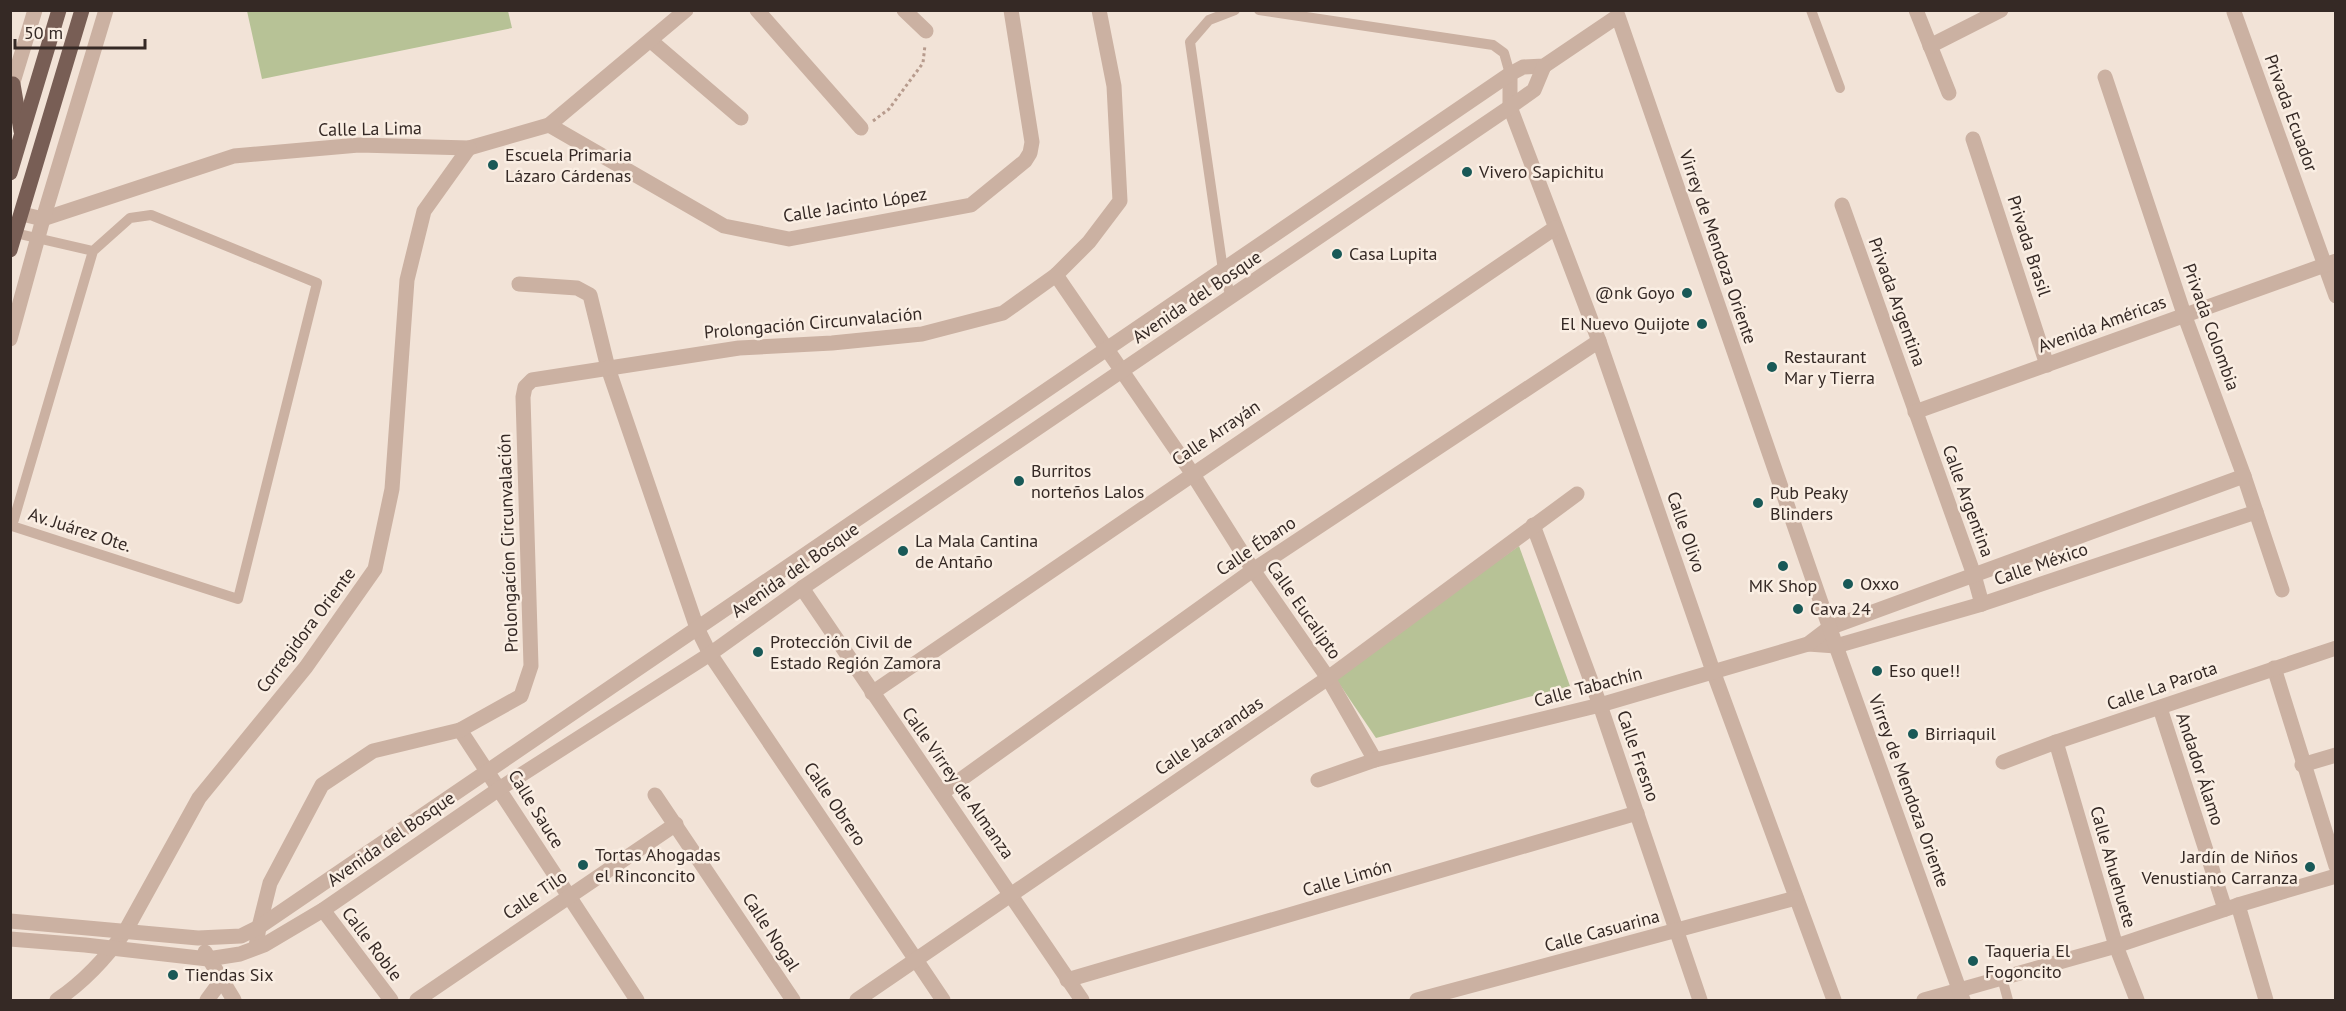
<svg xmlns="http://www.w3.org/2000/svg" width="2346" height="1011" viewBox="0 0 2346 1011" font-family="'PT Sans',sans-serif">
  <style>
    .green { fill: #b7c296 }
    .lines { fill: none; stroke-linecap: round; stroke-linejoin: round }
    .path { stroke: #b79b8d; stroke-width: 3; stroke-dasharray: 3 3; stroke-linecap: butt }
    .service { stroke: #cbb1a2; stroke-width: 10 }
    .pedestrian { stroke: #cbb1a2; stroke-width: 15 }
    .minor { stroke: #cbb1a2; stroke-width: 15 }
    .tertiary { stroke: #cbb1a2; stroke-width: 15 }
    .primary { stroke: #785e55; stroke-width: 15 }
    .poi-dot { fill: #195957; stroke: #faeee3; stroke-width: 2 }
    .labels { text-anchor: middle; stroke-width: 5; stroke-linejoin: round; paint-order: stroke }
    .street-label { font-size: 18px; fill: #352925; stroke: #faeee3 }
    .poi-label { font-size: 18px; fill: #352925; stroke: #faeee3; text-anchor: start }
  </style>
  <rect width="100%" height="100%" fill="#f2e3d7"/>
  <g class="green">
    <path d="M247 11H508L512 28 262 79Z"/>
    <path d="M1519 546 1570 686 1376 738 1334 676Z"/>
  </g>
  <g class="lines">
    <path class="path" d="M873 121 889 109 923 63 925 45"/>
    <g class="service">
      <path d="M1259 10 1493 45 1504 53 1510 74"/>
      <path d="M1811 10 1840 88"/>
      <path d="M15 233 93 251 130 218 151 215 317 283 238 599 12 526 93 251"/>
      <path d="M1231 297 1223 270 1190 42 1209 20 1235 10"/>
      <path d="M2002 978 2008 1000"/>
    </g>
    <g class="pedestrian">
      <path d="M2274 668 2336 866"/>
      <path d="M2160 708 2225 909"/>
      <path d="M2302 765 2336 755"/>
      <path d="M2238 905 2266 1000"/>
    </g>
    <g class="minor">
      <path d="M757 10 861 128"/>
      <path d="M904 10 926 31"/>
      <path d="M1916 10 1949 93"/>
      <path d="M2234 12 2336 296"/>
      <path d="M651 41 741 118"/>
      <path d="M1930 46 2001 10"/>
      <path d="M1510 74V107L1599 341 1713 671 1834 1000"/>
      <path d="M2105 77 2184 314 2244 476 2282 590"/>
      <path d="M549 125 724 226 789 239 971 205 1025 161 1030 153 1032 142 1011 10"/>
      <path d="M1973 139 2047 365"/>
      <path d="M1842 205 1974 575 1982 604"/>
      <path d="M22 214 43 219 234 156 359 145 469 148 549 125 686 10"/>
      <path d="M1056 275 1192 473 1253 570 1328 678 1375 760"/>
      <path d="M519 284 577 288 590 295 608 368 697 628 710 654 943 1000"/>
      <path d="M1915 412 2336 261"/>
      <path d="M1533 525 1600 705 1700 1000"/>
      <path d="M802 588 1082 1000"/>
      <path d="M1808 644 1836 646 1982 604 2256 512"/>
      <path d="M872 693 1555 228"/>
      <path d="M460 730 637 1000"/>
      <path d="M2056 742 2116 946 2137 1000"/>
      <path d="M2003 762 2056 742 2336 648"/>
      <path d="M1318 780 1375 760 1600 705 1808 644 1829 628 2244 476"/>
      <path d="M942 793 1253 570 1599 341"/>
      <path d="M655 795 793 1000"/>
      <path d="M323 910 391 1000"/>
      <path d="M256 947 259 927 270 883 322 785 373 751 460 730 521 696 531 666 523 397 525 387 532 380 739 348 832 343 922 334 1003 313 1056 275 1089 242 1120 201 1114 86 1099 10"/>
      <path d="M1067 980 1637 813"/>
      <path d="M57 1000C85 981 107 957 126 930L199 798 306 667 375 569 392 489 407 280 424 211 469 148"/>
      <path d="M207 1000 221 981"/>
      <path d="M417 1000 676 824"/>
      <path d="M857 1000 1328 678 1577 494"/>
      <path d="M1417 1000 1796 898"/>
      <path d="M1924 1000 2116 946 2238 905 2336 876"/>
    </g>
    <g class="tertiary">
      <path d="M10 92 35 10"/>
      <path d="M10 339 43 219 106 10"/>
      <path d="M10 921 198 938 241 936 259 927 1510 74 1523 67 1544 66 1618 16 1836 646 1963 1000"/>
      <path d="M10 939 85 945 208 959 240 954 264 945 323 910 499 789 710 654 802 588 1510 107 1534 90 1544 66"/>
      <path d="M205 952 234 1000"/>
    </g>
    <g class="primary">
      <path d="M13 84 21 131"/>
      <path d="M10 173 59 10"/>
      <path d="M10 250 82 10"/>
    </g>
  </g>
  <g class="poi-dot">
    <circle cx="493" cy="165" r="6"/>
    <circle cx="1467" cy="172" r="6"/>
    <circle cx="1337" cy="254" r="6"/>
    <circle cx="1687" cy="293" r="6"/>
    <circle cx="1702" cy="324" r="6"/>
    <circle cx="1772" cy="367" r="6"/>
    <circle cx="1019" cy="481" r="6"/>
    <circle cx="1758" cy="503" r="6"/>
    <circle cx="903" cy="551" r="6"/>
    <circle cx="1783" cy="566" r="6"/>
    <circle cx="1848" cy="584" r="6"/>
    <circle cx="1798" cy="609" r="6"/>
    <circle cx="758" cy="652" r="6"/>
    <circle cx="1877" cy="671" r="6"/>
    <circle cx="1913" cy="734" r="6"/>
    <circle cx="583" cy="865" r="6"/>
    <circle cx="2310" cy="867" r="6"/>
    <circle cx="1973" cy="961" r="6"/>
    <circle cx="173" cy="975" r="6"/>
  </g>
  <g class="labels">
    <g class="street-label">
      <text transform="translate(2291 113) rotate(70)" y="6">Privada Ecuador</text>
      <text transform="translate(370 129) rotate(-1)" y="6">Calle La Lima</text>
      <text transform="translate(855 205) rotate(-9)" y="6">Calle Jacinto López</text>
      <text transform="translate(2029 246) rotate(72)" y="6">Privada Brasil</text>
      <text transform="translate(1718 247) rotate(71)" y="6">Virrey de Mendoza Oriente</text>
      <text transform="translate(1197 297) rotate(-34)" y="6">Avenida del Bosque</text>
      <text transform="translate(1897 302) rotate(70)" y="6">Privada Argentina</text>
      <text transform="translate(813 323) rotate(-5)" y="6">Prolongación Circunvalación</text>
      <text transform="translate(2102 324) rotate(-20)" y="6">Avenida Américas</text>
      <text transform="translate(2211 327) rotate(70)" y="6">Privada Colombia</text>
      <text transform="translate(1216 433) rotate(-34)" y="6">Calle Arrayán</text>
      <text transform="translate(1968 501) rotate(70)" y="6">Calle Argentina</text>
      <text transform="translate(80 530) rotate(18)" y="6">Av. Juárez Ote.</text>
      <text transform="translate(1686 532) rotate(71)" y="6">Calle Olivo</text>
      <text transform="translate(508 543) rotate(-92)" y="6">Prolongacíon Circunvalación</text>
      <text transform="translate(1256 546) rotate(-34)" y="6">Calle Ébano</text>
      <text transform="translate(2041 564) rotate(-19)" y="6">Calle México</text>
      <text transform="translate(795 570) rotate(-35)" y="6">Avenida del Bosque</text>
      <text transform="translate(1304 610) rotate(55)" y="6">Calle Eucalipto</text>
      <text transform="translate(306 630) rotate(-53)" y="6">Corregidora Oriente</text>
      <text transform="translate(2162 686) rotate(-19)" y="6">Calle La Parota</text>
      <text transform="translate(1588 687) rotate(-15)" y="6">Calle Tabachín</text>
      <text transform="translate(1209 736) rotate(-34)" y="6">Calle Jacarandas</text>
      <text transform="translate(1638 756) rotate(71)" y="6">Calle Fresno</text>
      <text transform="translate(2200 769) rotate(72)" y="6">Andador Álamo</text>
      <text transform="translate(958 783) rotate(55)" y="6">Calle Virrey de Almanza</text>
      <text transform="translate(1909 791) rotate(70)" y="6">Virrey de Mendoza Oriente</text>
      <text transform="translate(835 804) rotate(56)" y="6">Calle Obrero</text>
      <text transform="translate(536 809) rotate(58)" y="6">Calle Sauce</text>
      <text transform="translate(391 839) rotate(-35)" y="6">Avenida del Bosque</text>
      <text transform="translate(2113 867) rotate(74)" y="6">Calle Ahuehuete</text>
      <text transform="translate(1347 878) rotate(-16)" y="6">Calle Limón</text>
      <text transform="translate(535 895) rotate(-34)" y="6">Calle Tilo</text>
      <text transform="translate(1602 931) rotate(-15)" y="6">Calle Casuarina</text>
      <text transform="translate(771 932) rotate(57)" y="6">Calle Nogal</text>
      <text transform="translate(372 944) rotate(53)" y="6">Calle Roble</text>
    </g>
    <g class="poi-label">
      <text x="505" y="161">Escuela Primaria<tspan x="505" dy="21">Lázaro Cárdenas</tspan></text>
      <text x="1479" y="178">Vivero Sapichitu</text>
      <text x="1349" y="260">Casa Lupita</text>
      <text x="1675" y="299" text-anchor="end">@nk Goyo</text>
      <text x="1690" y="330" text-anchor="end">El Nuevo Quijote</text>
      <text x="1784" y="363">Restaurant<tspan x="1784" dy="21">Mar y Tierra</tspan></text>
      <text x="1031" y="477">Burritos<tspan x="1031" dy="21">norteños Lalos</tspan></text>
      <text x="1770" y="499">Pub Peaky<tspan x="1770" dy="21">Blinders</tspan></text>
      <text x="915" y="547">La Mala Cantina<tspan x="915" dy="21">de Antaño</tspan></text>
      <text x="1860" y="590">Oxxo</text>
      <text x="1783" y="592" text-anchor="middle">MK Shop</text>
      <text x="1810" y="615">Cava 24</text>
      <text x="770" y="648">Protección Civil de<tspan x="770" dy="21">Estado Región Zamora</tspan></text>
      <text x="1889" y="677">Eso que!!</text>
      <text x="1925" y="740">Birriaquil</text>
      <text x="595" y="861">Tortas Ahogadas<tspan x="595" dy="21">el Rinconcito</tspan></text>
      <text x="2298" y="863" text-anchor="end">Jardín de Niños<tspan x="2298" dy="21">Venustiano Carranza</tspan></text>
      <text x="1985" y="957">Taqueria El<tspan x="1985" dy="21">Fogoncito</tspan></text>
      <text x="185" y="981">Tiendas Six</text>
    </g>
  </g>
  <rect width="2346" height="1011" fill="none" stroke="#352925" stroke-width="24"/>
  <path d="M15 39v9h130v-9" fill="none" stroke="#352925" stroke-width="3"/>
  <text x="24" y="39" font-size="18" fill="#352925" stroke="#faeee3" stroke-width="4.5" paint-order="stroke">50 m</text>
</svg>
